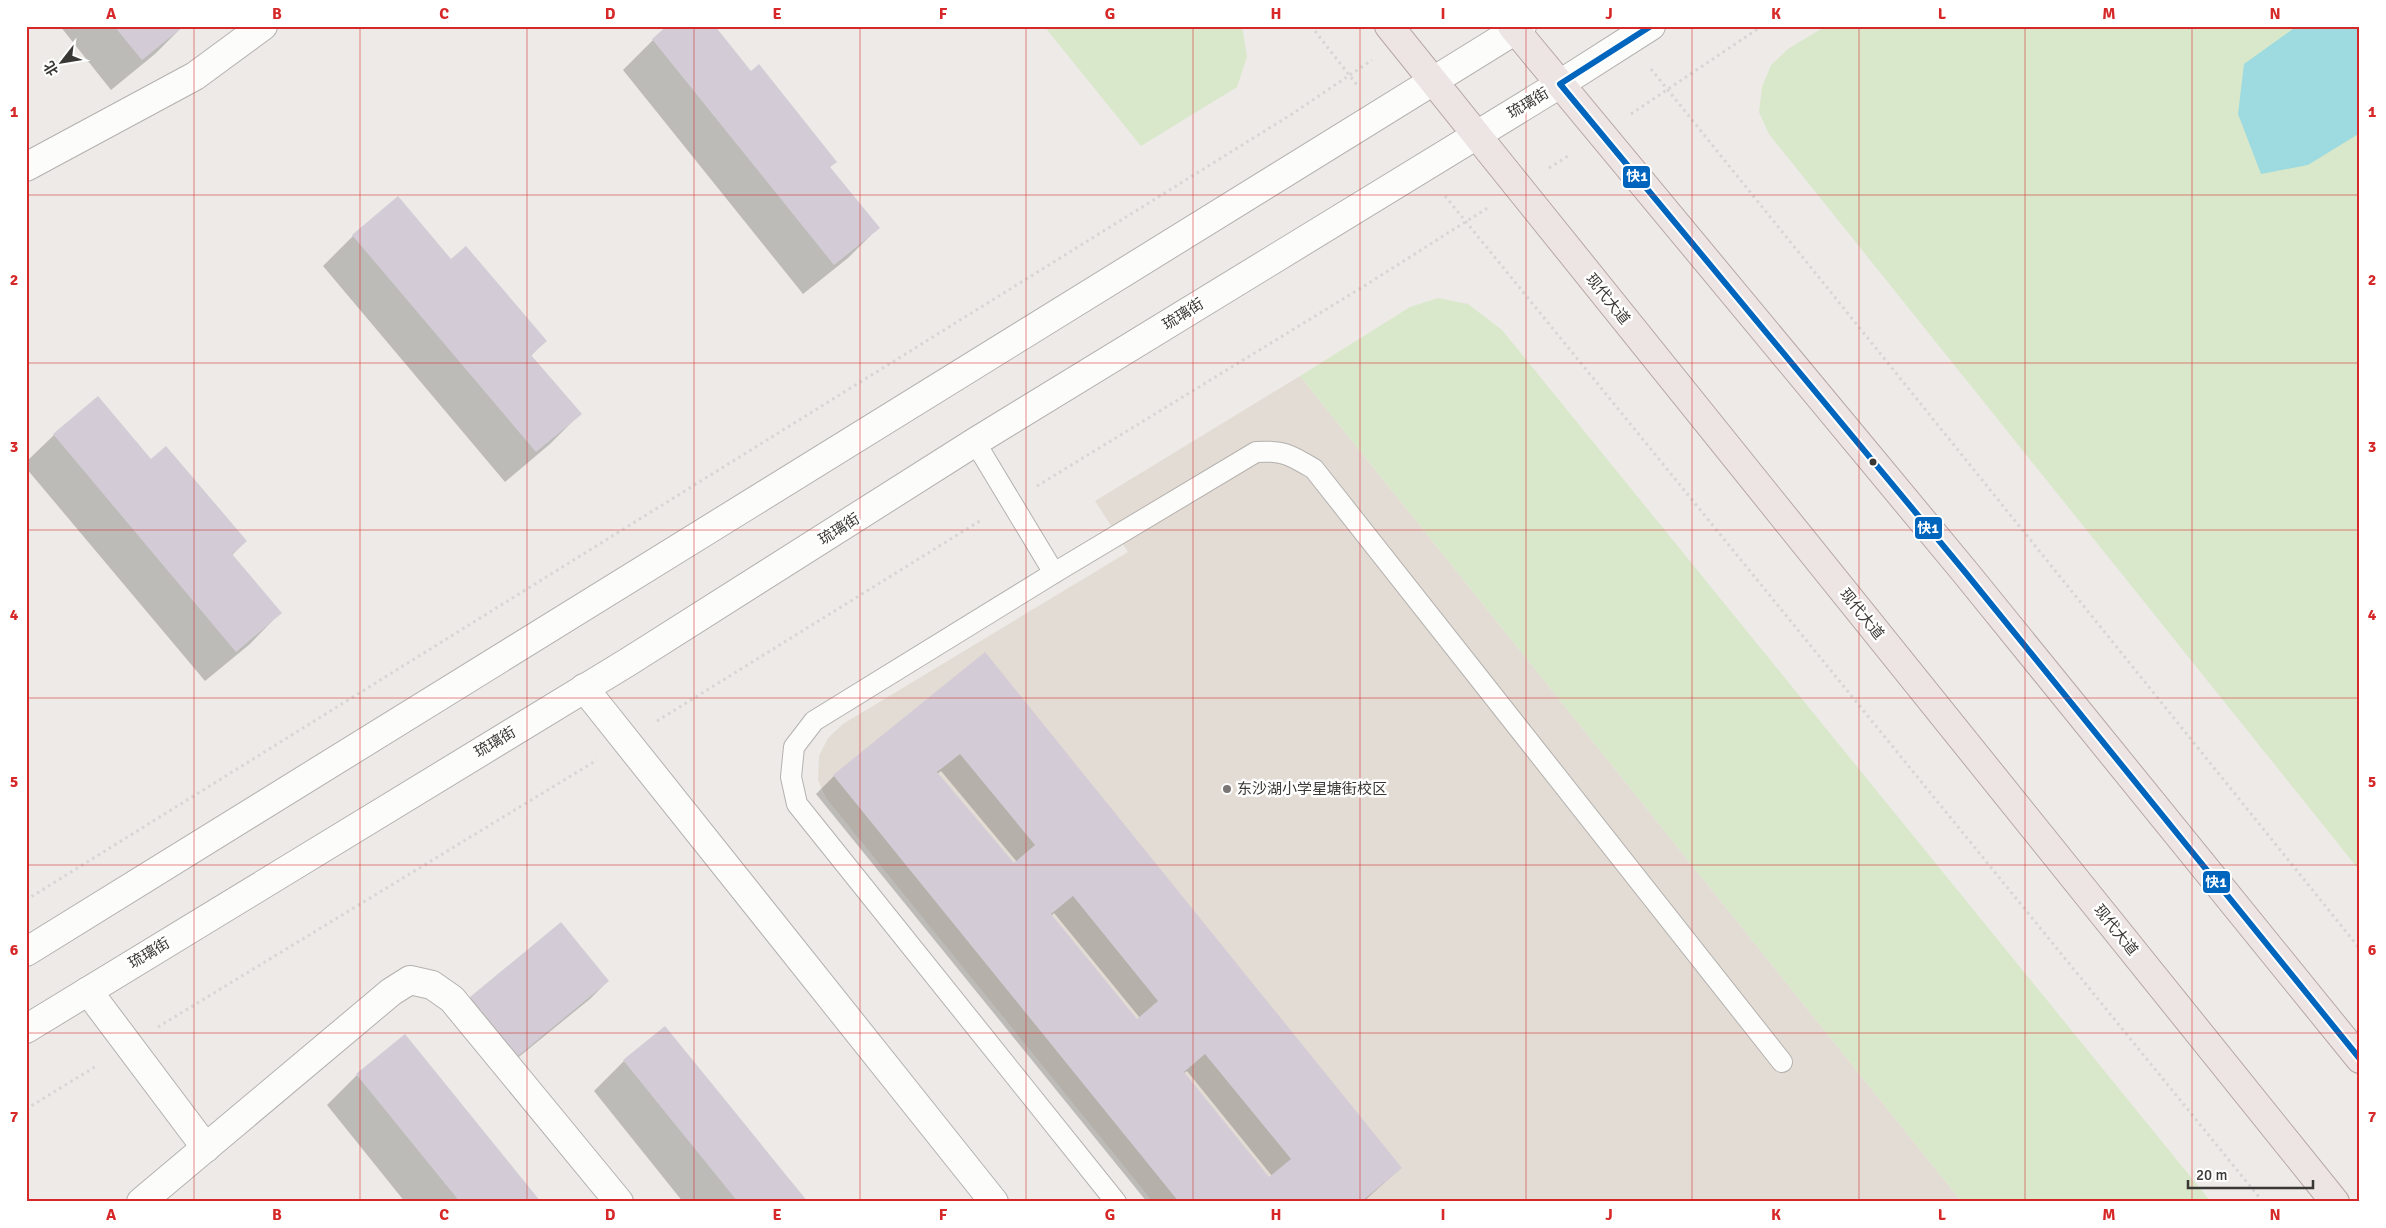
<svg xmlns="http://www.w3.org/2000/svg" width="2386" height="1228" viewBox="0 0 2386 1228" font-family="Signika,'Noto Sans SC',sans-serif">
  <style>
    .built { fill: #e3dcd4 }
    .green { fill: #d9e8ca }
    .water { fill: #9ddbe0 }
    .shadow { fill: #0003; fill-rule: evenodd }
    .building { fill: #d3ccd6; fill-rule: evenodd }
    .lines { fill: none; stroke-linecap: round; stroke-linejoin: round }
    .lane-casing { stroke: #b4b1af; stroke-width: 22 }
    .street-casing { stroke: #b4b1af; stroke-width: 30 }
    .secondary-casing { stroke: #b4b1af; stroke-width: 30 }
    .primary-casing { stroke: #b7a7a3; stroke-width: 30 }
    .path { stroke: #d7d6d5; stroke-width: 3; stroke-dasharray: 2.5 4; stroke-linecap: butt }
    .lane { stroke: #fcfcfb; stroke-width: 20 }
    .street { stroke: #fcfcfb; stroke-width: 28 }
    .secondary { stroke: #fcfcfb; stroke-width: 28 }
    .primary { stroke: #ede5e4; stroke-width: 28 }
    .bus-1-casing { stroke: #fff; stroke-width: 10 }
    .bus-1 { stroke: #0065bd; stroke-width: 6 }
    .grid { fill: none; stroke: #d62828; stroke-width: 1; stroke-opacity: 0.55 }
    .bus-dot { fill: #3a3835; stroke: #fff; stroke-width: 2 }
    .poi-dot { fill: #797673; stroke: #fff; stroke-width: 2 }
    .labels { text-anchor: middle; stroke-width: 5; stroke-linejoin: round; paint-order: stroke }
    .street-label { font-size: 15px; fill: #3a3835; stroke: #fff }
    .poi-label { font-size: 15px; fill: #3a3835; stroke: #fff; text-anchor: start }
    .line-badge { stroke: #fff; stroke-width: 2 }
    .badge-label { font-size: 14px; text-anchor: middle; font-weight: bold; fill: #fff }
    .neatline { fill: none; stroke: #d62828; stroke-width: 2 }
    .grid-label { font-size: 16px; text-anchor: middle; font-weight: bold; fill: #d62828 }
  </style>
  <rect width="100%" height="100%" fill="#edeae7"/>
  <path class="built" d="M1300 376 1962 1202H1153L826 798 818 780 819 756 828 738 843 724 1128 552 1095 501Z"/>
  <g class="green">
    <path d="M1044 26H1242L1247 57 1237 87 1141 146Z"/>
    <path d="M1826 26H2360V871L1769 134 1759 112 1762 87 1771 65 1788 49Z"/>
    <path d="M1438 298 1468 304 1502 330 2211 1202H1962L1300 376 1410 307Z"/>
  </g>
  <path class="water" d="M2297 26H2360V133L2308 165 2261 174 2238 114 2244 64Z"/>
  <g class="shadow">
    <path d="M60 26H183L155 54 111 90Z"/>
    <path d="M653 40 750 73 878 228 848 258 803 294 623 70Z"/>
    <path d="M353 236 451 261 545 341 531 356 580 414 550 444 505 482 323 266Z"/>
    <path d="M98 398 151 461 246 541 231 556 280 613 250 644 205 681 26 468V462L54 435Z"/>
    <path d="M985 654 1401 1168 1363 1202H1147L816 794 834 776ZM941 771 1017 862 1014 865 937 774ZM1054 913 1140 1018 1136 1020 1051 916ZM1187 1071 1272 1176 1269 1179 1184 1073Z"/>
    <path d="M561 924 608 981 590 999 499 1073 453 1016 471 998Z"/>
    <path d="M624 1061 806 1202H683L594 1091Z"/>
    <path d="M357 1075 539 1202H405L327 1105Z"/>
  </g>
  <g class="building">
    <path d="M114 26H184L142 60Z"/>
    <path d="M667 26H715L751 71 759 64 837 162 830 167 880 228 834 265 652 39Z"/>
    <path d="M398 196 451 259 466 246 547 341 531 355 582 414 536 452 352 235Z"/>
    <path d="M98 396 151 459 166 446 247 541 232 554 282 613 236 652 53 434Z"/>
    <path d="M985 652 1402 1168 1361 1202H1179L833 775ZM960 754 1035 845 1014 863 937 772ZM1073 896 1158 1001 1137 1019 1051 914ZM1205 1054 1291 1159 1269 1177 1184 1072Z"/>
    <path d="M561 922 609 981 518 1056 470 997Z"/>
    <path d="M665 1026 808 1202H738L623 1060Z"/>
    <path d="M405 1034 541 1202H460L356 1074Z"/>
  </g>
  <g class="lines">
    <defs>
      <g id="lane">
        <path d="M975 442 1054 573"/>
        <path d="M1116 1202 797 804 791 777 794 747 814 721 1054 573 1256 452C1283 450 1291 455 1314 469L1782 1062"/>
      </g>
      <g id="street">
        <path d="M26 167 195 76 263 26"/>
        <path d="M88 991 206 1148"/>
        <path d="M141 1202 391 992 410 980 432 985 452 999 619 1202"/>
      </g>
      <g id="secondary">
        <path d="M584 688 994 1202"/>
        <path d="M26 952 1522 26"/>
        <path d="M26 1029 628 662 975 442 1560 84 1651 26"/>
      </g>
      <g id="primary">
        <path d="M1389 26 2335 1202"/>
        <path d="M1512 26 1965 572 2360 1059"/>
      </g>
    </defs>
    <use href="#lane" class="lane-casing"/>
    <use href="#street" class="street-casing"/>
    <use href="#secondary" class="secondary-casing"/>
    <use href="#primary" class="primary-casing"/>
    <g class="path">
      <path d="M1311 26 1357 85"/>
      <path d="M1651 69 2360 949"/>
      <path d="M1631 114 1762 26"/>
      <path d="M1549 168 1571 154"/>
      <path d="M1445 196 2263 1202"/>
      <path d="M1037 486 1361 288 1489 207"/>
      <path d="M657 721 983 519"/>
      <path d="M26 900 1292 114 1372 60"/>
      <path d="M158 1027 597 760"/>
      <path d="M26 1109 98 1065"/>
    </g>
    <use href="#lane" class="lane"/>
    <use href="#street" class="street"/>
    <use href="#secondary" class="secondary"/>
    <use href="#primary" class="primary"/>
    <defs>
      <path id="bus-1" d="M1651 26 1560 84 1965 572 2360 1059"/>
    </defs>
    <use href="#bus-1" class="bus-1-casing"/>
    <use href="#bus-1" class="bus-1"/>
  </g>
  <path class="grid" d="M194 26V1202M360 26V1202M527 26V1202M694 26V1202M860 26V1202M1026 26V1202M1193 26V1202M1360 26V1202M1526 26V1202M1692 26V1202M1859 26V1202M2025 26V1202M2192 26V1202M26 195H2360M26 363H2360M26 530H2360M26 698H2360M26 865H2360M26 1033H2360"/>
  <circle class="bus-dot" cx="1873" cy="462" r="4.5"/>
  <circle class="poi-dot" cx="1227" cy="789" r="5"/>
  <g class="labels">
    <g class="street-label">
      <text transform="translate(1528 103) rotate(-31)" y="5">琉璃街</text>
      <text transform="translate(1608 299) rotate(51)" y="5">现代大道</text>
      <text transform="translate(1183 314) rotate(-32)" y="5">琉璃街</text>
      <text transform="translate(839 529) rotate(-32)" y="5">琉璃街</text>
      <text transform="translate(1862 614) rotate(51)" y="5">现代大道</text>
      <text transform="translate(495 742) rotate(-31)" y="5">琉璃街</text>
      <text transform="translate(2116 930) rotate(51)" y="5">现代大道</text>
      <text transform="translate(149 953) rotate(-31)" y="5">琉璃街</text>
    </g>
    <g class="poi-label">
      <text x="1237" y="794">东沙湖小学星塘街校区</text>
    </g>
  </g>
  <g class="line-badge">
    <rect x="1622" y="165" width="29" height="24" rx="5" fill="#0065bd"/>
    <rect x="1914" y="516" width="29" height="24" rx="5" fill="#0065bd"/>
    <rect x="2202" y="870" width="29" height="24" rx="5" fill="#0065bd"/>
  </g>
  <g class="badge-label">
    <text x="1637" y="181">快1</text>
    <text x="1928" y="533">快1</text>
    <text x="2216" y="887">快1</text>
  </g>
  <rect width="2386" height="1228" fill="none" stroke="#ffffff" stroke-width="55"/>
  <g transform="translate(62 62) rotate(239)" stroke="#ffffff" stroke-width="4" paint-order="stroke">
  <path d="M0-4L9 19L0 12L-9 19Z" fill="#3a3835"/>
  <text y="-8" font-size="14" font-weight="bold" text-anchor="middle" fill="#3a3835">北</text>
  </g>
  <path d="M2188 1180v8h125v-8" fill="none" stroke="#3a3835" stroke-width="2.5"/>
  <text x="2196" y="1180" font-size="15" fill="#3a3835" stroke="#ffffff" stroke-width="4" paint-order="stroke">20 m</text>
  <rect x="28" y="28" width="2330" height="1172" class="neatline"/>
  <g class="grid-label">
    <text x="111" y="19">A</text>
    <text x="277" y="19">B</text>
    <text x="444" y="19">C</text>
    <text x="610" y="19">D</text>
    <text x="777" y="19">E</text>
    <text x="943" y="19">F</text>
    <text x="1110" y="19">G</text>
    <text x="1276" y="19">H</text>
    <text x="1443" y="19">I</text>
    <text x="1609" y="19">J</text>
    <text x="1776" y="19">K</text>
    <text x="1942" y="19">L</text>
    <text x="2109" y="19">M</text>
    <text x="2275" y="19">N</text>
    <text x="14" y="117">1</text>
    <text x="2372" y="117">1</text>
    <text x="14" y="285">2</text>
    <text x="2372" y="285">2</text>
    <text x="14" y="452">3</text>
    <text x="2372" y="452">3</text>
    <text x="14" y="620">4</text>
    <text x="2372" y="620">4</text>
    <text x="14" y="787">5</text>
    <text x="2372" y="787">5</text>
    <text x="14" y="955">6</text>
    <text x="2372" y="955">6</text>
    <text x="14" y="1122">7</text>
    <text x="2372" y="1122">7</text>
    <text x="111" y="1220">A</text>
    <text x="277" y="1220">B</text>
    <text x="444" y="1220">C</text>
    <text x="610" y="1220">D</text>
    <text x="777" y="1220">E</text>
    <text x="943" y="1220">F</text>
    <text x="1110" y="1220">G</text>
    <text x="1276" y="1220">H</text>
    <text x="1443" y="1220">I</text>
    <text x="1609" y="1220">J</text>
    <text x="1776" y="1220">K</text>
    <text x="1942" y="1220">L</text>
    <text x="2109" y="1220">M</text>
    <text x="2275" y="1220">N</text>
  </g>
</svg>
